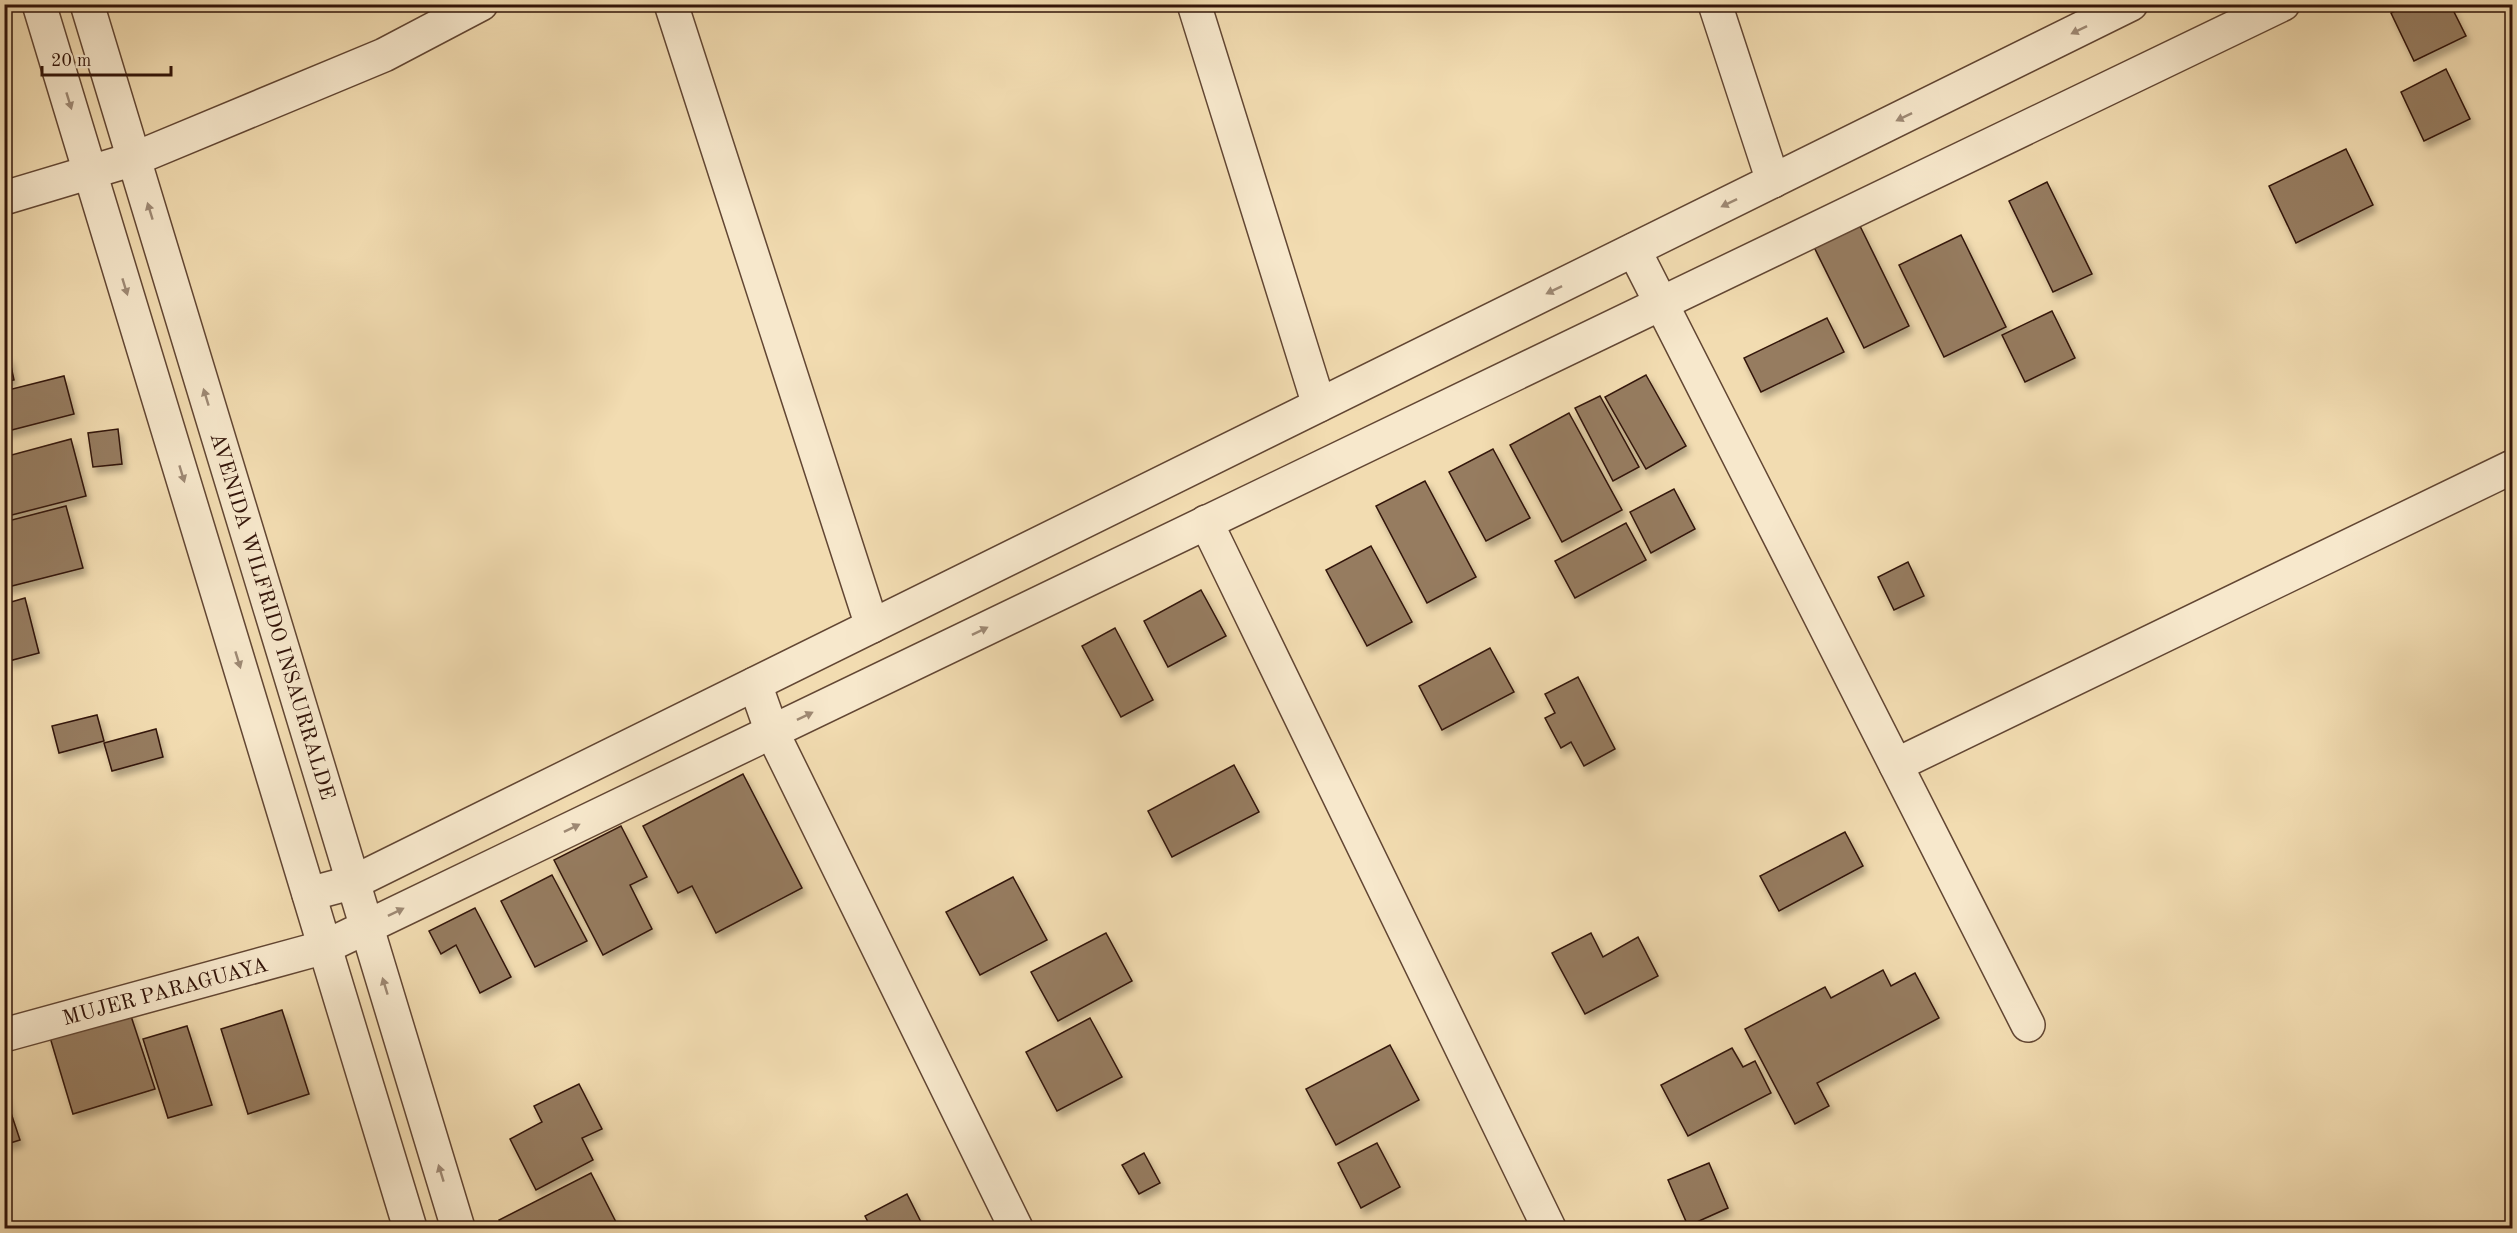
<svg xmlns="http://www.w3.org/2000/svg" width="2517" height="1233" viewBox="0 0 2517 1233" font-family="'Old Standard TT',serif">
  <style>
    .building { fill: #967c60; stroke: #321409; stroke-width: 1.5; filter: url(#shadow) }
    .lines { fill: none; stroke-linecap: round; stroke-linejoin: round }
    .minor-casing { stroke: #624633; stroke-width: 36 }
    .minor { stroke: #f7e8cc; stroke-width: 33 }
    .oneway { fill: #9e8974 }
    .labels { text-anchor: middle; stroke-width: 4.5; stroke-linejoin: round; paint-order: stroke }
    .street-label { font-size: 21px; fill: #321409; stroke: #f7e8cc }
  </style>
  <defs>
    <filter id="shadow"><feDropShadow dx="3.5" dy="6" stdDeviation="3" flood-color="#0004"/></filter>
  </defs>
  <rect width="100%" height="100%" fill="#f2dcb1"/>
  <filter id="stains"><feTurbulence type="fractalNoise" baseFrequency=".00333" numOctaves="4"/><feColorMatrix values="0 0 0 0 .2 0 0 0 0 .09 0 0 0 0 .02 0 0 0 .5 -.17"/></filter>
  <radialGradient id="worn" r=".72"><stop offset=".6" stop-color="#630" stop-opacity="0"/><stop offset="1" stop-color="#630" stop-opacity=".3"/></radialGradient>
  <g class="building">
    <path d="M2408 4H2450L2466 36 2414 61 2391 13Z"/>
    <path d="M2446 69 2470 119 2424 141 2401 92Z"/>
    <path d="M2346 149 2373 205 2296 243 2269 186Z"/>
    <path d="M2047 182 2092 274 2053 292 2009 201Z"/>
    <path d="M1859 224 1909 326 1864 348 1813 245Z"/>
    <path d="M1961 235 2006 327 1944 357 1899 265Z"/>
    <path d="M2052 311 2075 358 2025 382 2002 335Z"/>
    <path d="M1827 318 1844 352 1761 392 1744 358Z"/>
    <path d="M9 357 14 380 4 382V358Z"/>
    <path d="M1646 375 1686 446 1646 469 1605 397Z"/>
    <path d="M64 376 74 414 4 432V391Z"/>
    <path d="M1600 396 1639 467 1613 481 1575 408Z"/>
    <path d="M1569 413 1622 510 1562 542 1510 445Z"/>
    <path d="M118 429 122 464 93 467 88 433Z"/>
    <path d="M71 439 86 496 4 517V457Z"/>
    <path d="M1493 449 1530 518 1486 541 1449 472Z"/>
    <path d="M1425 481 1476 577 1427 603 1376 506Z"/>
    <path d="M1674 489 1695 529 1651 553 1630 512Z"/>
    <path d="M66 506 83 568 4 588V522Z"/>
    <path d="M1626 523 1646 560 1575 598 1555 561Z"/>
    <path d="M1371 546 1412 622 1367 646 1326 570Z"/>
    <path d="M1908 562 1924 596 1894 610 1878 577Z"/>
    <path d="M1201 590 1226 636 1168 667 1144 621Z"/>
    <path d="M25 598 39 653 9 661 4 645V604Z"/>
    <path d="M1115 628 1153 700 1121 717 1082 646Z"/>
    <path d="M1490 648 1514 692 1442 730 1419 686Z"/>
    <path d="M1578 677 1615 749 1584 766 1571 742 1561 748 1545 718 1555 713 1545 694Z"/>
    <path d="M97 715 104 741 59 753 52 726Z"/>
    <path d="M156 729 163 757 112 771 104 743Z"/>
    <path d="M1234 765 1259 812 1172 857 1148 811Z"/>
    <path d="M743 774 802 888 716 933 692 886 678 893 643 826Z"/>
    <path d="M621 826 647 877 630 885 652 929 603 955 554 860Z"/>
    <path d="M1845 832 1863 866 1779 911 1760 876Z"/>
    <path d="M552 875 587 941 535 967 501 901Z"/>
    <path d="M1013 877 1047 940 980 975 946 912Z"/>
    <path d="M475 908 511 977 480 993 456 945 441 954 429 931Z"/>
    <path d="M1106 933 1132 981 1058 1021 1031 972Z"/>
    <path d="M1591 933 1603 957 1638 937 1658 976 1585 1014 1552 953Z"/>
    <path d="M1883 970 1891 986 1915 973 1939 1018 1817 1083 1829 1106 1795 1124 1745 1029 1825 987 1831 998Z"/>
    <path d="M129 1010 155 1089 73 1114 49 1034Z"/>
    <path d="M282 1010 309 1094 248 1114 221 1029Z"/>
    <path d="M1090 1018 1122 1077 1057 1111 1026 1052Z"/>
    <path d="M187 1026 212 1105 168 1118 143 1039Z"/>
    <path d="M1390 1045 1419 1100 1336 1145 1306 1089Z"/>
    <path d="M1732 1048 1743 1067 1755 1061 1771 1093 1688 1136 1661 1085Z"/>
    <path d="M579 1084 602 1129 582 1138 593 1160 536 1190 510 1139 542 1122 534 1106Z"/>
    <path d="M4 1092 20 1140 4 1145Z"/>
    <path d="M1377 1143 1400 1187 1361 1208 1338 1163Z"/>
    <path d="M1144 1153 1160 1183 1139 1194 1122 1165Z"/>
    <path d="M1709 1163 1728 1208 1688 1226 1668 1180Z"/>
    <path d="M591 1173 619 1228H503L499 1220Z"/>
    <path d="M907 1194 924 1228H871L865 1216Z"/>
  </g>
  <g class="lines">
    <defs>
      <g id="minor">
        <path d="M39 4 410 1228"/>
        <path d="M87 4 458 1228"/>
        <path d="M671 4 872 626"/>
        <path d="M1194 4 1319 405"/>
        <path d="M1715 4 1773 181"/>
        <path d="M4 198 134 159 384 55 481 4"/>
        <path d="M1634 250 2028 1025"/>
        <path d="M1206 522 1549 1228"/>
        <path d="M755 684 772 732 1016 1228"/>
        <path d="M1896 765 2512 467"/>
        <path d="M309 894 354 882 2131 4"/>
        <path d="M4 1035 325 947 2283 4"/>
      </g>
    </defs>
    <use href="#minor" class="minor-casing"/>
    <use href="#minor" class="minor"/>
  </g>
  <defs><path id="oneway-solid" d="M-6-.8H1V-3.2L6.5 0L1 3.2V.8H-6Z" transform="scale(1.5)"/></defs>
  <g class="oneway">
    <use href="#oneway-solid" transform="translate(2079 30) rotate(154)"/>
    <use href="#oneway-solid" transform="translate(69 101) rotate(73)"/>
    <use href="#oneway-solid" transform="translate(1904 117) rotate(154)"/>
    <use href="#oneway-solid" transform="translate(1729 203) rotate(154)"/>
    <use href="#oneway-solid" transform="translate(150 211) rotate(-107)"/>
    <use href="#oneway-solid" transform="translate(125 287) rotate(73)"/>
    <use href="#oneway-solid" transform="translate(1554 290) rotate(154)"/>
    <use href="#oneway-solid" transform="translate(206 397) rotate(-107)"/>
    <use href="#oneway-solid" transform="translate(182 474) rotate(73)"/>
    <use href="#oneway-solid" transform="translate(980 631) rotate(-26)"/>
    <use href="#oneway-solid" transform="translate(238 660) rotate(73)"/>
    <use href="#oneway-solid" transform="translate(805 716) rotate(-26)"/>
    <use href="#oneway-solid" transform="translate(572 828) rotate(-26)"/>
    <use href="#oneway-solid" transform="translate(396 912) rotate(-26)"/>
    <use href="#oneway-solid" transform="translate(385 986) rotate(-107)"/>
    <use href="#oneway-solid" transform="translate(441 1173) rotate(-107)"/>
  </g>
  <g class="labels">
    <g class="street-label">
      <text transform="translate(273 616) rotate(73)" y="7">AVENIDA WILFRIDO INSAURRALDE</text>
      <text transform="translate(165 991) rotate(-15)" y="7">MUJER PARAGUAYA</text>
    </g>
  </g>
  <rect width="2517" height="1233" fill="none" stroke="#f2dcb1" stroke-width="24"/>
  <rect x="6" y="6" width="2505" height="1221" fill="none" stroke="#321409" stroke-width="3"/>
  <rect x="12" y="12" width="2493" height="1209" fill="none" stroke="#321409" stroke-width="1.5"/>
  <path d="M42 66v9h129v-9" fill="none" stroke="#321409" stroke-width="3"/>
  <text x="51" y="66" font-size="18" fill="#321409" stroke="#f7e8cc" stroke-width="4.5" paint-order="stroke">20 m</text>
  <rect width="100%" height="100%" filter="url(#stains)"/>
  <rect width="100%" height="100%" fill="url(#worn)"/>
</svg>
